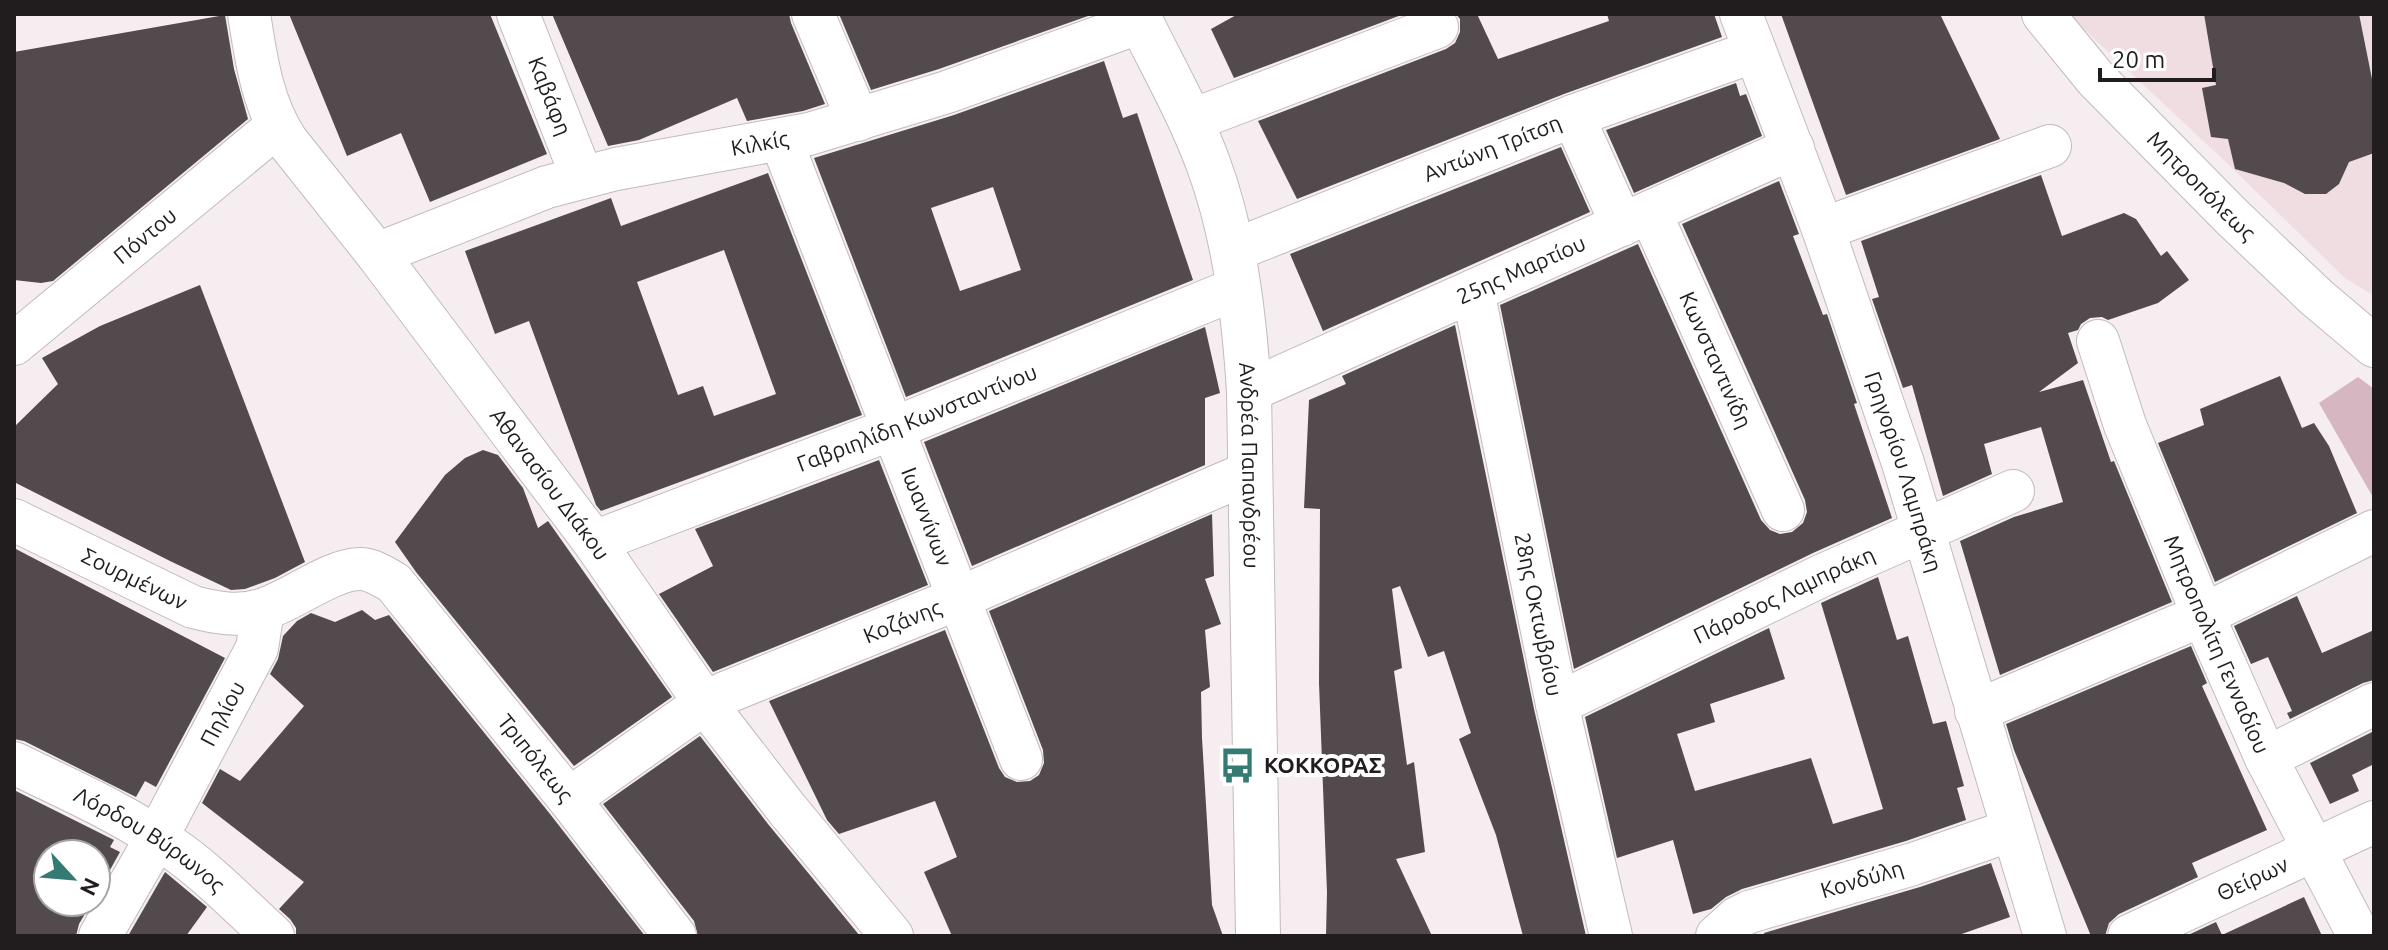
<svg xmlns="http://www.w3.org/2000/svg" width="2388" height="950" viewBox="0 0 2388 950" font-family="Ubuntu,sans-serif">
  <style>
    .built { fill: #efdde2 }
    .green { fill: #d6b7c1 }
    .building { fill: #524a4c; fill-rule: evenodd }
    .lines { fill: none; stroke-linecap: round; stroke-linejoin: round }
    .minor-casing { stroke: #c3babd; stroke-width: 44 }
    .major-casing { stroke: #c3babd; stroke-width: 46 }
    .minor { stroke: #fff; stroke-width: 42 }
    .major { stroke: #fff; stroke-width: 44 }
    .labels { text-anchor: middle; stroke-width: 8; stroke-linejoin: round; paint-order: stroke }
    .street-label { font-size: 22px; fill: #211d1e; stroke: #fff }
    .poi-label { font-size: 22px; font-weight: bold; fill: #211d1e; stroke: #fff; text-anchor: start }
  </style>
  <rect width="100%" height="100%" fill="#f6edf0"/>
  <path class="built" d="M2068 14H2374V296L2345 278 2231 167Z"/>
  <path class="green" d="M2358 377 2374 389V499L2319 403Z"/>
  <g class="building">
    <path d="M289 14H490L547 154 430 202 401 133 347 156Z"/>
    <path d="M552 14H789L791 23 825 104 803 111 747 121 737 98 639 140 608 146Z"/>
    <path d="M839 14H1087L1088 16 939 69 871 90Z"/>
    <path d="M1238 14H1404L1234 78 1211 29Z"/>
    <path d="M1456 14H1477L1498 59 1609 21 1607 14H1714L1722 37 1564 94 1297 199 1258 121 1446 49 1455 43 1460 32V19Z"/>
    <path d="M1781 14H1940L2000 139 1846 195Z"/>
    <path d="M2204 14H2359L2374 89V153L2349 162 2339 184 2326 194H2305L2284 183 2235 169 2228 139 2211 137 2202 88 2216 85Z"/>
    <path d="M225 15 234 69 248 119 53 281 41 283 14 280V52Z"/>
    <path d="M1104 61 1123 118 1137 113 1193 280 906 397 814 158 954 115ZM993 187 1021 270 960 291 931 208Z"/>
    <path d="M1736 83 1740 96 1746 94 1762 136 1634 193 1606 130Z"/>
    <path d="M1561 147 1590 212 1323 331 1290 254Z"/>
    <path d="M768 173 862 415 601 511 596 505 529 321 495 334 465 251 611 198 621 226ZM724 250 776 394 714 416 703 386 678 395 637 282Z"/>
    <path d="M2041 175 2062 236 2124 213 2136 219 2161 256 2167 251 2189 280 2158 303 2108 320 2102 317 2090 318 2081 324 2078 330 2068 333 2078 363 2039 392 2083 380 2111 462 2114 461 2172 602 2000 675 1960 541 2014 517 2063 502 2041 427 1984 444 1992 474 1943 496 1912 385 1903 388 1872 299 1879 297 1861 241Z"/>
    <path d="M1779 181 1799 234 1793 236 1823 315 1827 314 1857 403 1854 404 1892 518 1813 553 1574 669 1500 305 1638 244 1761 520 1770 530 1780 534 1792 532 1803 523 1807 512 1805 500 1682 224Z"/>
    <path d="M200 285 305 562 275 578 245 589 231 590 170 561 14 482V427L58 384 42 358 100 326Z"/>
    <path d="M1455 325 1534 709 1586 936H1523L1496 835 1459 739 1471 733 1444 651 1428 657 1400 586 1392 589 1402 668 1394 671 1407 765 1414 762 1425 852 1396 859 1432 936H1326L1327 892 1319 683 1320 509 1304 508 1309 400 1346 384 1342 376Z"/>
    <path d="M1205 327 1220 393 1205 398V465L972 566 924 442Z"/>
    <path d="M2280 376 2302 428 2314 423 2329 446 2357 513 2215 582 2158 443 2204 425 2200 409Z"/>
    <path d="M483 450 498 455 523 488 538 528 548 521 672 697 574 766 416 572 395 542 445 475 465 458Z"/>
    <path d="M879 460 928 585 713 672 659 594 713 566 695 529Z"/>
    <path d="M1212 514 1214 576 1205 579 1221 624 1205 630 1210 687 1201 692 1202 738 1212 905 1223 936H952L924 872 957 857 935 801 839 834 827 820 769 701 945 630 999 768 1005 777 1017 782 1030 781 1039 775 1044 763 1043 750 989 611Z"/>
    <path d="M14 548 225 658 156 787 145 781 136 797 24 741 14 739Z"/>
    <path d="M1878 577 1897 640 1908 636 1933 724 1946 721 1964 786 1957 788 1966 820 1906 841 1742 889 1726 897 1711 909 1693 914 1673 840 1617 858 1585 717 1769 628 1785 679 1710 704 1715 722 1677 734 1695 791 1811 758 1833 824 1883 809 1821 603Z"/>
    <path d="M2297 596 2322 653 2374 630V680L2363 683 2290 719 2287 713 2292 711 2268 657 2251 664 2234 626Z"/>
    <path d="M362 610 375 620 389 615 550 814 645 936H296V928L290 919 279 909 304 882 202 803 220 769 240 781 304 706 270 674 278 659 283 636 297 621 311 613 335 622Z"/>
    <path d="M2191 646 2207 683 2202 686 2267 830 2192 863 2198 877 2119 914 2109 923 2105 936H2091L2014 750 2006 724Z"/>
    <path d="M2374 731V764L2352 775 2359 791 2330 804 2310 763Z"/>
    <path d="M700 736 768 824 860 936H698L694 921 603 804Z"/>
    <path d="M14 790 114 840 110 847 120 852 96 895V854H48V902H92L79 924 76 936H14Z"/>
    <path d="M1991 863 2010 917 1956 936H1765L1764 933 1920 887Z"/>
    <path d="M165 872 207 907 186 936H128Z"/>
    <path d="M2304 897 2322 936H2186L2216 922 2222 935Z"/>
  </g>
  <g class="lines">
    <defs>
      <g id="minor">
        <path id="s1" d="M249 14C256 58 262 104 287 141L377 254 594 542 705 703 787 809 892 936"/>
        <path id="s2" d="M518 14 582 177"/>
        <path d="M813 14 858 120"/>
        <path id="s3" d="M1741 14 1823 229 1903 463 2045 936"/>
        <path id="s4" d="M2043 14 2096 79 2231 216 2316 297 2374 346"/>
        <path d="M1573 116 1622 225"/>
        <path d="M1190 121 1437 27"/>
        <path id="s5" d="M781 140 1021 759"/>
        <path id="s6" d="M1650 212 1783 510"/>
        <path d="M1823 229 2050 146"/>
        <path id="s7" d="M1232 251 1573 116 1755 51"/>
        <path id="s8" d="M377 254 547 187 616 169 809 134 947 92 1141 22"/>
        <path id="s9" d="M1473 291 1557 704 1611 936"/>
        <path id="s10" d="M2098 341 2125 425 2203 615 2266 758 2359 936"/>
        <path id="s11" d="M14 344 277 126"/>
        <path id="s12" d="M1249 391 1793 148"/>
        <path id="s13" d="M14 520 193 607C216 613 239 617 261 610 290 602 331 569 360 569 372 569 384 577 394 583L569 799 675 936"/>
        <path id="s14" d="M594 542 892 429 1238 288"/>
        <path id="s15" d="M1557 704 1823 575 2013 491"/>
        <path d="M1976 711 2203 615 2374 531"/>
        <path d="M2266 758 2374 704"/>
        <path id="s16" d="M14 763C67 789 123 813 171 847 208 872 240 906 273 936"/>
        <path id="s17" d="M569 799 705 703 725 693 959 598 1250 472"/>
        <path id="s18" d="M100 936 157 837 257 648 263 610"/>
        <path id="s19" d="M1717 936 1737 918 1749 912 1913 864 2012 830"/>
        <path id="s20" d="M2129 936 2374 822"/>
      </g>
      <g id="major">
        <path id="s21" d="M1137 14C1161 63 1189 112 1208 163 1235 236 1244 314 1249 391L1258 936"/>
      </g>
    </defs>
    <use href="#minor" class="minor-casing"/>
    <use href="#major" class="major-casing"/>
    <use href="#minor" class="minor"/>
    <use href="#major" class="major"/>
  </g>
  <defs>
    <symbol id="bus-bare" viewBox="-9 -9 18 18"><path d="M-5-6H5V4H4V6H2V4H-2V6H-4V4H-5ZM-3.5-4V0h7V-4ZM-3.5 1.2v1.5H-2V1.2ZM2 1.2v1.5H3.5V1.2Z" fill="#347b73" stroke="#fff" stroke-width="2.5" paint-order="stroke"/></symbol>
  </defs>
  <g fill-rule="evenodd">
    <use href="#bus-bare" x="1212" y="740" width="51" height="51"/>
  </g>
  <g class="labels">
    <g class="street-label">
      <text dy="8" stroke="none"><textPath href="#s2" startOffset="88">Καβάφη</textPath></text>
      <text dy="8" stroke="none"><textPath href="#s8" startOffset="400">Κιλκίς</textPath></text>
      <text dy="8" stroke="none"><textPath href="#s7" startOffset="280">Αντώνη Τρίτση</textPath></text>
      <text dy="8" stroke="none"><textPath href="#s4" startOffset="234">Μητροπόλεως</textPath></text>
      <text dy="8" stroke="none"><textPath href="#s11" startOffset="170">Πόντου</textPath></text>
      <text dy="8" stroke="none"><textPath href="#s12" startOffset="298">25ης Μαρτίου</textPath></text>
      <text dy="8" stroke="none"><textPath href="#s6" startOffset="162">Κωνσταντινίδη</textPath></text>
      <text dy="8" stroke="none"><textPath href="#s14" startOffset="346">Γαβριηλίδη Κωνσταντίνου</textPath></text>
      <text dy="8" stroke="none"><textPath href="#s21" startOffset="472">Ανδρέα Παπανδρέου</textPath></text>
      <text dy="8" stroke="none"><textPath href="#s3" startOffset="486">Γρηγορίου Λαμπράκη</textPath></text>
      <text dy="8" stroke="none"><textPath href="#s1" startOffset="566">Αθανασίου Διάκου</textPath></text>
      <text dy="8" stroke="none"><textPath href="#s5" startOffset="404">Ιωαννίνων</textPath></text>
      <text dy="8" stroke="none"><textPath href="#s13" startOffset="134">Σουρμένων</textPath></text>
      <text dy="8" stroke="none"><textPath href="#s15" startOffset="252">Πάροδος Λαμπράκη</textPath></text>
      <text dy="8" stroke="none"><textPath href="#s9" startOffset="330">28ης Οκτωβρίου</textPath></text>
      <text dy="8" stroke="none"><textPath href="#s17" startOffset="380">Κοζάνης</textPath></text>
      <text dy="8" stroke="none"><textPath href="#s10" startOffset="326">Μητροπολίτη Γενναδίου</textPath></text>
      <text dy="8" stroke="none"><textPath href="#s18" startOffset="254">Πηλίου</textPath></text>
      <text dy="8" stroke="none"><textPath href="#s13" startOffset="638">Τριπόλεως</textPath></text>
      <text dy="8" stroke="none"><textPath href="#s16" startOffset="156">Λόρδου Βύρωνος</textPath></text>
      <text dy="8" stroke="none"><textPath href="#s19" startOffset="158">Κονδύλη</textPath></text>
      <text dy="8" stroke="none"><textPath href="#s20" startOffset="136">Θείρων</textPath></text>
    </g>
    <g class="poi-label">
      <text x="1264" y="773">ΚΟΚΚΟΡΑΣ</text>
    </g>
  </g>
  <rect width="2388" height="950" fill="none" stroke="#211d1e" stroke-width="32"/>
  <g transform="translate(72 878) rotate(116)"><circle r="38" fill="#ffffff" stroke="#a6a5a5" stroke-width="2"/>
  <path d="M0-6L14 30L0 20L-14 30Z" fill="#347b73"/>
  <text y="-12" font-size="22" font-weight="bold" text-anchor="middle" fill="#211d1e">N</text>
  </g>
  <path d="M2100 68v12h114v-12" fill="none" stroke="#211d1e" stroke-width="4"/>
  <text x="2112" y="68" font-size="24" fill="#211d1e" stroke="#ffffff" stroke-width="6" paint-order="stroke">20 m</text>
</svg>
